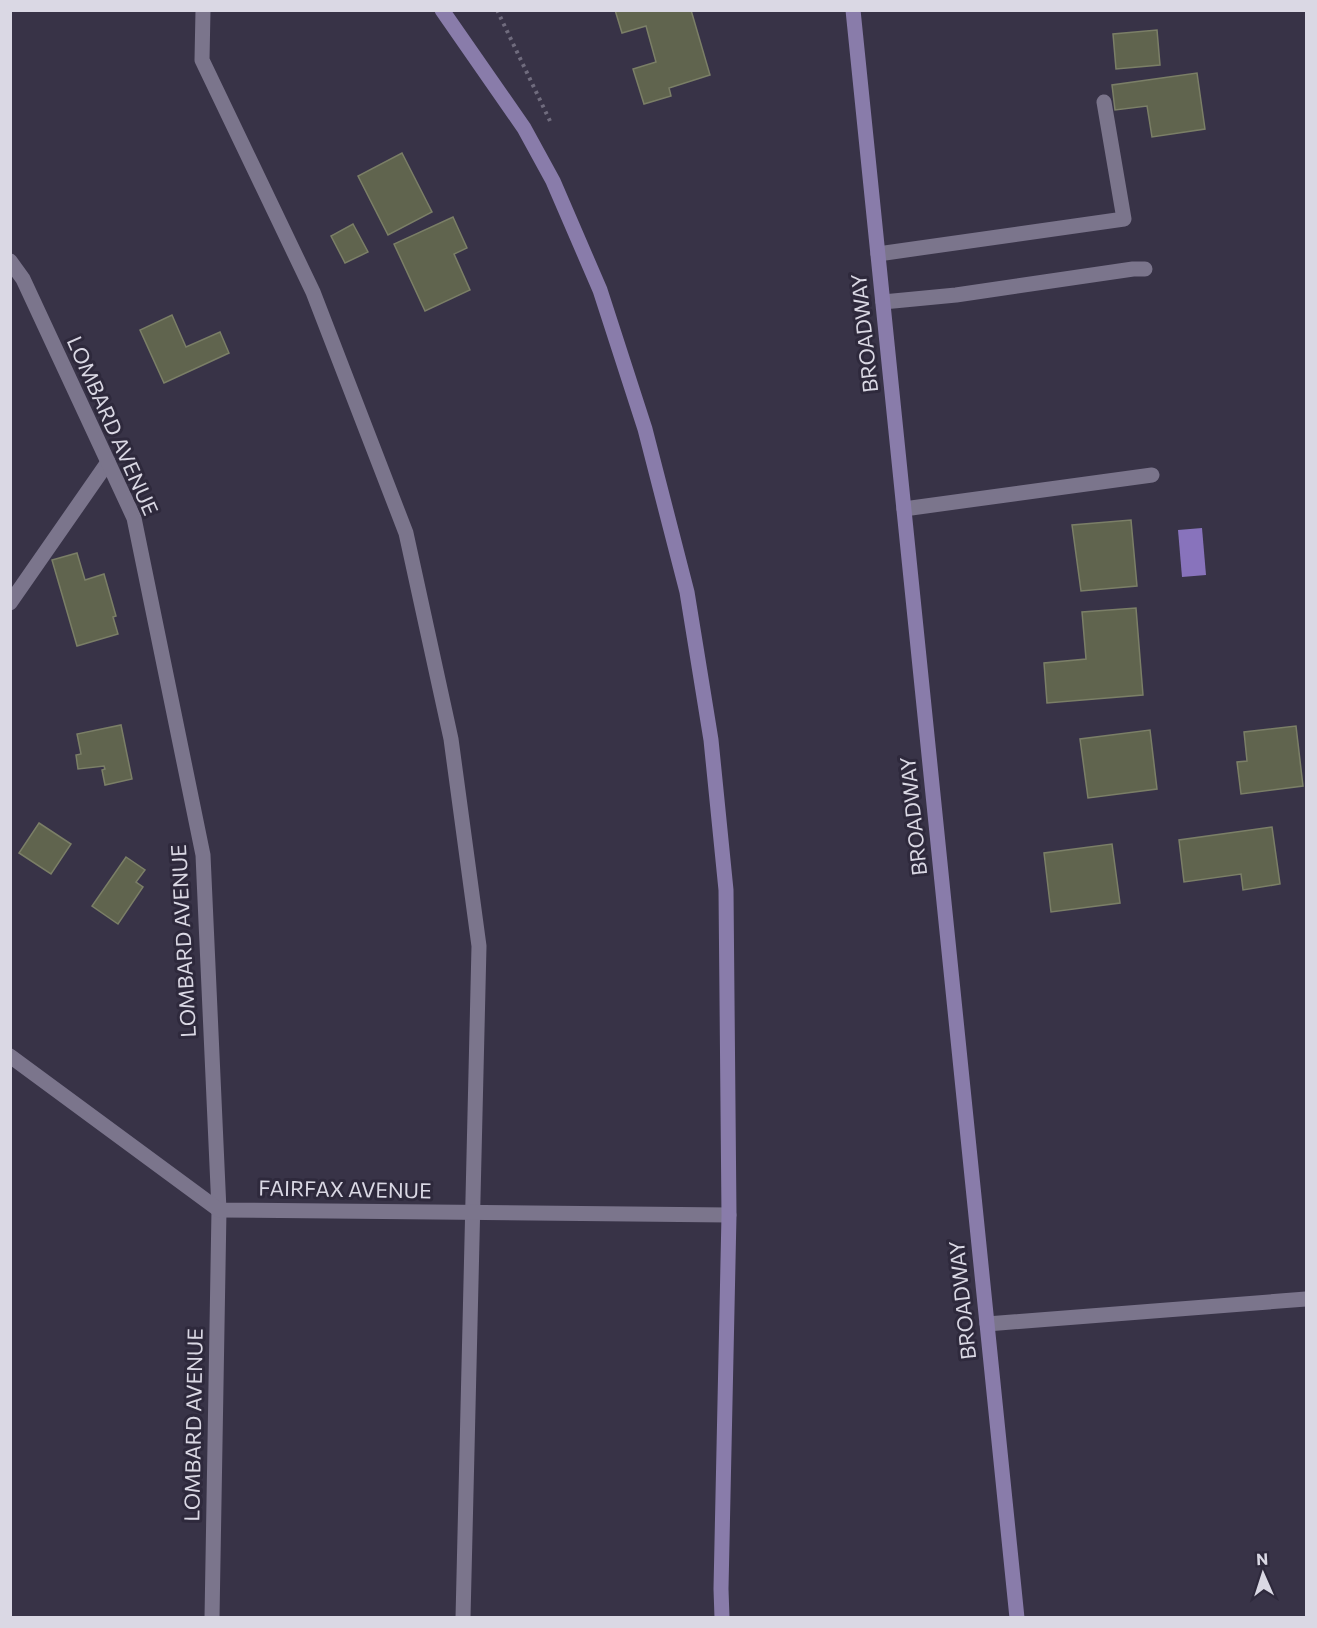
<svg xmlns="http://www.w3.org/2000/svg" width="1317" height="1628" viewBox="0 0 1317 1628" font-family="Commissioner,sans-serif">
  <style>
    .water { fill: #8873bc }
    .building { fill: #60644e; stroke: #7b7f67; stroke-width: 1.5 }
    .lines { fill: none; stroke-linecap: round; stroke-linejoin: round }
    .path { stroke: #706c7e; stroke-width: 4; stroke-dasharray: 3 4.5; stroke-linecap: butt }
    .lane { stroke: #7b758c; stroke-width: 15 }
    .street { stroke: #7b758c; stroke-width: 15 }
    .secondary { stroke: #897caa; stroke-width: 15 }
    .labels { text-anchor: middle; stroke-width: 6; stroke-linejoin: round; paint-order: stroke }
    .street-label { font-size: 21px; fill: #dad8e4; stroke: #2e293c }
  </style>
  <rect width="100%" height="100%" fill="#383347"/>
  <path class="water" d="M1202 528 1206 575 1182 577 1178 530Z"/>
  <g class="building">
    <path d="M615 10H691L710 75 669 88 671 96 644 104 633 69 656 62 646 26 622 33Z"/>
    <path d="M1157 30 1160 65 1116 69 1113 34Z"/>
    <path d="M1197 73 1205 129 1152 137 1147 106 1115 110 1112 85Z"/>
    <path d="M402 153 432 212 388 235 358 176Z"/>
    <path d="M453 217 467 248 454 254 470 290 425 311 394 244Z"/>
    <path d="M353 224 368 252 345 263 331 236Z"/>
    <path d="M172 315 186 347 220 332 229 353 164 383 140 330Z"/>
    <path d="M1131 520 1137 586 1081 591 1072 525Z"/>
    <path d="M77 553 85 580 104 574 116 616 113 617 118 634 77 646 52 560Z"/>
    <path d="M1136 608 1143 695 1047 703 1044 663 1086 659 1082 612Z"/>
    <path d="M121 725 132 779 105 785 102 770 105 769 104 766 78 769 76 755 81 754 77 734Z"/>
    <path d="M1296 726 1303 786 1241 794 1237 762 1247 761 1244 732Z"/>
    <path d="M1150 730 1157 789 1088 798 1080 739Z"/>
    <path d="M39 823 71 844 51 874 19 853Z"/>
    <path d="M1272 827 1280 884 1243 890 1241 874 1184 882 1179 840Z"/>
    <path d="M1112 844 1120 903 1051 912 1044 853Z"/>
    <path d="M126 857 145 870 136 882 143 887 118 924 92 906Z"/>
  </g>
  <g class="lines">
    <path class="path" d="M497 10 550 121"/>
    <g class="lane">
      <path d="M203 10 202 60 313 292 406 533 451 739 479 946 463 1618"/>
      <path d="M878 254 1124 219 1104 102"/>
      <path d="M883 302 956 295 1133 269H1145"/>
      <path d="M904 509 1152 475"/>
      <path d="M10 603 108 462"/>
      <path d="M987 1324 1306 1299"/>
    </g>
    <g class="street">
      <path d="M10 261 23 279 134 518 203 855 219 1210 212 1618"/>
      <path d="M10 1056 219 1210 729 1215"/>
    </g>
    <g class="secondary">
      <path d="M442 10 524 128 553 181 600 290 645 429 687 592 711 740 726 890 729 1215 721 1589 722 1618"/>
      <path d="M853 10 1017 1618"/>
    </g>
  </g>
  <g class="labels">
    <g class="street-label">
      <text transform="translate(865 333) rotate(-96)" y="7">BROADWAY</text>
      <text transform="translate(112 426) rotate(66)" y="7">LOMBARD AVENUE</text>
      <text transform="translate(914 816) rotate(-96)" y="7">BROADWAY</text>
      <text transform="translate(184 941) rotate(-93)" y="7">LOMBARD AVENUE</text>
      <text transform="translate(345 1190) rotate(1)" y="7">FAIRFAX AVENUE</text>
      <text transform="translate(963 1300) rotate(-96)" y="7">BROADWAY</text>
      <text transform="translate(194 1425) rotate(-89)" y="7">LOMBARD AVENUE</text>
    </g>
  </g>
  <rect width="1317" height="1628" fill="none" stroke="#dad8e4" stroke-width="24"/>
  <g transform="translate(1263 1574) rotate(357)" stroke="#2e293c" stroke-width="4.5" paint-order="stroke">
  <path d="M0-4.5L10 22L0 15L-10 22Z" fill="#dad8e4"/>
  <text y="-9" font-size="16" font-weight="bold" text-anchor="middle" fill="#dad8e4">N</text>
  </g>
</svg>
